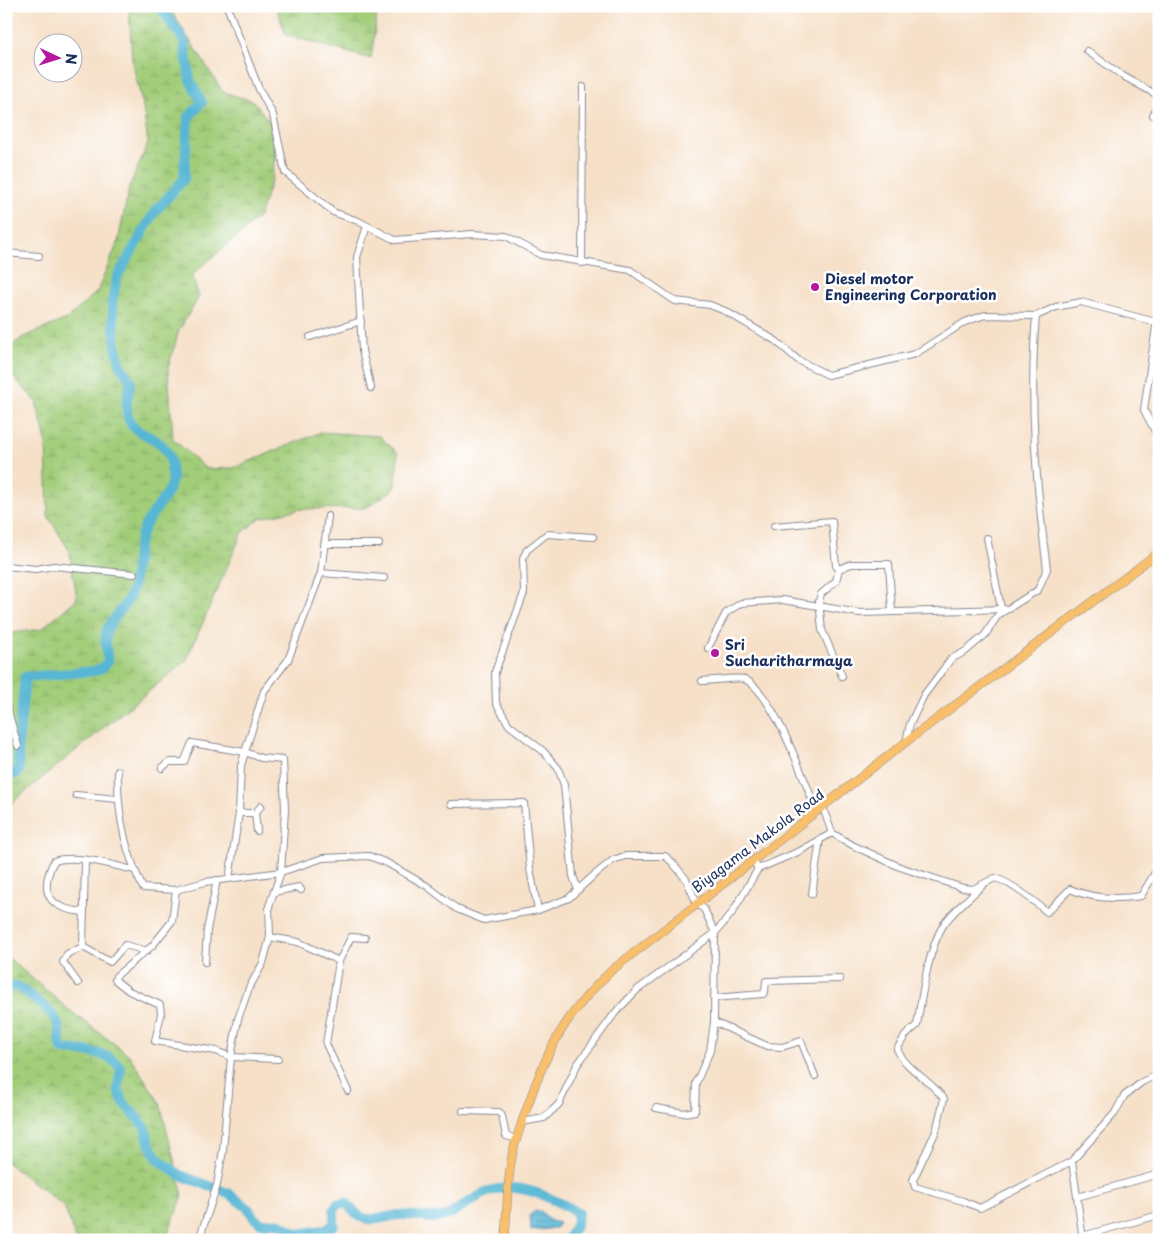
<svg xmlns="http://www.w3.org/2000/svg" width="1165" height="1246" viewBox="0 0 1165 1246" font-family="'Playpen Sans',sans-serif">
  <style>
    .wetland { fill: url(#wetland-marsh); stroke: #5e7e6c }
    .water { fill: url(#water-rules); stroke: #387299 }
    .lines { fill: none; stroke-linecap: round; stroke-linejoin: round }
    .river { stroke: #56b6d4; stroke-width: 10 }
    .minor-casing { stroke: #888893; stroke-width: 8 }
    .major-casing { stroke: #888893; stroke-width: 9 }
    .minor { stroke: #fff; stroke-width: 6 }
    .major { stroke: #f8bf6c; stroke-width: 8 }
    .poi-dot { fill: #b5179e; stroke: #fff; stroke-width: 2 }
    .labels { text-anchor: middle; stroke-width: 5; stroke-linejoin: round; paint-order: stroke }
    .poi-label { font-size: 14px; font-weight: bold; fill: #1b2f5e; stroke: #fff; text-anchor: start }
    .street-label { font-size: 14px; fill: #1b2f5e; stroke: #fff }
  </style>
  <defs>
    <pattern id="wetland-marsh" width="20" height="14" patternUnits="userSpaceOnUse" patternTransform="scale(1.25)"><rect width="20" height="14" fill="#a2cd79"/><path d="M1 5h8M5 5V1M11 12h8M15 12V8" fill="none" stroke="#8bb06b"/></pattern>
    <pattern id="water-rules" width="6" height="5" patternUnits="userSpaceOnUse" patternTransform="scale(1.25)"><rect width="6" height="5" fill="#56b6d4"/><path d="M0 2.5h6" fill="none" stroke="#4694af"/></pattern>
  </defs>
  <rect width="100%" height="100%" fill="#fff"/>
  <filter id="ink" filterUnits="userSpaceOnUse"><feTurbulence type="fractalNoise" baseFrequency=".02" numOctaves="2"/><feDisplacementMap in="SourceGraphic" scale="10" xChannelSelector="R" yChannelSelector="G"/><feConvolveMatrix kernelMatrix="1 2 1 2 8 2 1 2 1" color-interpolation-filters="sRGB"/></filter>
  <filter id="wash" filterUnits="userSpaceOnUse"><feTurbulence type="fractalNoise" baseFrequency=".0096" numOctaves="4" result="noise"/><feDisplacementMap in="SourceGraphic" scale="20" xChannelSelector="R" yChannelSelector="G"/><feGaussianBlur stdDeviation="1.12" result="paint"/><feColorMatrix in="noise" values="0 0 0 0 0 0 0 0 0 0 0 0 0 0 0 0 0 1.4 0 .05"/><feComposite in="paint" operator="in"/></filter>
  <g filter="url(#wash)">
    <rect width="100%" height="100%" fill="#f6e0c8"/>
    <g class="wetland">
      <path d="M129 6H168L223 92 253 101 269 121 276 147 272 179 259 217 192 275 199 297 179 330 168 369 173 439 206 469 233 468 321 432 379 436 398 453 395 488 366 508 301 509 260 518 242 533 186 661 20 796 6 810V634L41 629 77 599 69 550 48 516 46 441 36 401 15 379 6 365V350L23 337 67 319 97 292 118 242 129 188 148 143 143 107 132 60Z"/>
      <path d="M276 6H378L371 59 286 35Z"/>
      <path d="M6 956 68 1009 129 1055 160 1103 183 1196 165 1240H76L64 1206 6 1162Z"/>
    </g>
    <path class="water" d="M535 1211H541L551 1221 559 1223 556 1228 531 1231 530 1215Z"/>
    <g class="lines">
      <g class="river">
        <path d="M6 772 16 774 19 771 18 746 25 677 94 671 102 668 108 662C107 652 103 637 108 628 116 613 130 603 133 586 137 564 135 547 145 526 153 510 168 498 172 480 173 475 171 469 171 465 167 433 136 439 129 420 124 407 128 394 131 382L121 366 116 347 112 303 117 277 154 213 184 179 188 118 202 102 190 80 184 40 159 6"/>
        <path d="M6 987 17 986C30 996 52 1009 58 1024 62 1034 57 1042 63 1050 84 1052 107 1050 121 1068L118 1090 124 1103 145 1127 150 1146 158 1159 180 1175 228 1193 248 1208 254 1218 261 1223H279L298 1234 323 1230 334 1225V1210L337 1204 346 1203C351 1209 357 1216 364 1218 376 1222 387 1216 398 1215 414 1214 433 1222 448 1215 469 1204 488 1185 514 1188 533 1189 562 1203 578 1213L576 1225 567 1240"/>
      </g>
    </g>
  </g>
  <g filter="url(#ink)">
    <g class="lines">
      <defs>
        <g id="minor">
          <path d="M227 6 259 89 273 115 285 172 333 212 358 221 395 240 472 234 506 236 541 255 630 270 675 301 710 305 725 311 776 341 798 360 828 375 915 354 965 322 985 315 1036 316 1056 307 1081 302 1159 323"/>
          <path d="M1087 51 1123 76 1159 96"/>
          <path d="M1153 115 1159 103"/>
          <path d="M367 226 357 257 362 351 371 388"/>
          <path d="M6 253 39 256"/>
          <path d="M582 263 583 87"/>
          <path d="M1159 306 1144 410 1159 439"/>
          <path d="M310 337 361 321"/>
          <path d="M774 526 832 521 836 566 839 569 851 564H889L892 612"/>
          <path d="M987 538 1001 608"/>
          <path d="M324 544H379"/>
          <path d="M6 566 36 569 54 566 134 574"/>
          <path d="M839 569 836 581 821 594 819 601 822 630 842 676"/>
          <path d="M321 573 384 578"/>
          <path d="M708 648 726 613 741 603 783 600 859 613 1007 609"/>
          <path d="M702 681C712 681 737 677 744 679 773 691 805 782 817 812"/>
          <path d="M6 704 18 746"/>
          <path d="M906 742 910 724 924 695 951 659 966 651 985 635 998 615 1038 590 1047 569C1036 484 1029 400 1036 316"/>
          <path d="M162 768 169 762H184L192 743 245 752 241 766 239 813 229 879"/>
          <path d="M118 771C117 812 125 852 143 888L176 890 205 882 281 872 285 810 283 760 261 758 245 752 264 691 288 660 321 573 328 516"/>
          <path d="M76 795 117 799"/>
          <path d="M451 804 524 803 530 869 538 910"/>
          <path d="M823 808 832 833 854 846 900 867 963 888 973 889 995 878C1010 882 1034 901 1047 912L1070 889C1093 899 1116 900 1141 896L1159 866"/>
          <path d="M239 813H255L261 806"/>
          <path d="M255 813 257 831"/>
          <path d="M753 860 758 869 800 851 832 833"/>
          <path d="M983 885C970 897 954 910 944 924 928 949 922 996 917 1025L905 1036 897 1049C906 1070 931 1080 944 1099L936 1131 913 1180 915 1187 963 1201 980 1208 1072 1161"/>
          <path d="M176 890 172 921 153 945 116 976 115 980 129 991 160 1005 161 1014 155 1041 216 1051 231 1057 278 1059"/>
          <path d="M578 890 573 876 564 785 558 768 543 751 509 725 496 703 495 672 524 593 523 558 527 550 547 534 593 537"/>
          <path d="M274 892 299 887 301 890"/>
          <path d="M812 894 820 839"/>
          <path d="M84 912C49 909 38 893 54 861 77 854 111 865 134 870"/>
          <path d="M270 937 298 942 339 961 326 1044 348 1091"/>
          <path d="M83 947 85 861"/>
          <path d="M83 947 110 962 125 945 147 951"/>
          <path d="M339 961 351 937 365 938"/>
          <path d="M205 962 207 930 217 880"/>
          <path d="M78 983 63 962 67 954 83 947"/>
          <path d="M714 998 763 994 765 991 766 981H768L840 979"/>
          <path d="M714 1022 767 1046 782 1047 801 1041 815 1076"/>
          <path d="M463 1111 499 1112 502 1116 506 1136 517 1139"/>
          <path d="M522 1122 544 1118 559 1104 577 1065 615 1013 637 990 715 933 732 913 758 869"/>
          <path d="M1077 1197 1159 1174"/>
          <path d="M1082 1236 1159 1215"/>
          <path d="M199 1240 217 1185 223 1150 231 1057 238 1019 249 988 263 963 270 937 269 906 281 872 323 858 369 856 387 863 427 886 457 909 484 920 538 910 569 898 593 876 613 860 625 856H665L672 862 686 879 697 904 704 909 715 933 714 1022 710 1051 696 1083 695 1111 684 1113 656 1108"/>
          <path d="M1083 1240 1072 1161 1115 1113 1124 1096 1142 1082 1159 1074"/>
        </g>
        <path id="major" d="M505 1240C507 1212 507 1183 512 1156 516 1138 522 1121 528 1105 548 1047 567 1012 612 970L906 742 1159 552"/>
      </defs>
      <use href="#minor" class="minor-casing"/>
      <use href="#major" class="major-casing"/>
      <use href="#minor" class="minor"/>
      <use href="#major" class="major"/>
    </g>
  </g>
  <g class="poi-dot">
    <circle cx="815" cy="287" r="5"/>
    <circle cx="715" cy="653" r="5"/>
  </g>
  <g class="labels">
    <g class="poi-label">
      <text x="825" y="284">Diesel motor<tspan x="825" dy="16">Engineering Corporation</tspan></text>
      <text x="725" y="650">Sri<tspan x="725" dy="16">Sucharitharmaya</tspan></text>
    </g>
    <g class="street-label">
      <text transform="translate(758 841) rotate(-37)" y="5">Biyagama Makola Road</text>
    </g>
  </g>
  <rect width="1165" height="1246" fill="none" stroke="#fff" stroke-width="25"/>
  <g transform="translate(58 58) rotate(94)"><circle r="24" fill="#ffffff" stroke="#a4acbf"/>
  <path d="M0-4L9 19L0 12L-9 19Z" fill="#b5179e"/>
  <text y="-8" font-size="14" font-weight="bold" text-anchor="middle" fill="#1b2f5e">N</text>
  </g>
</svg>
